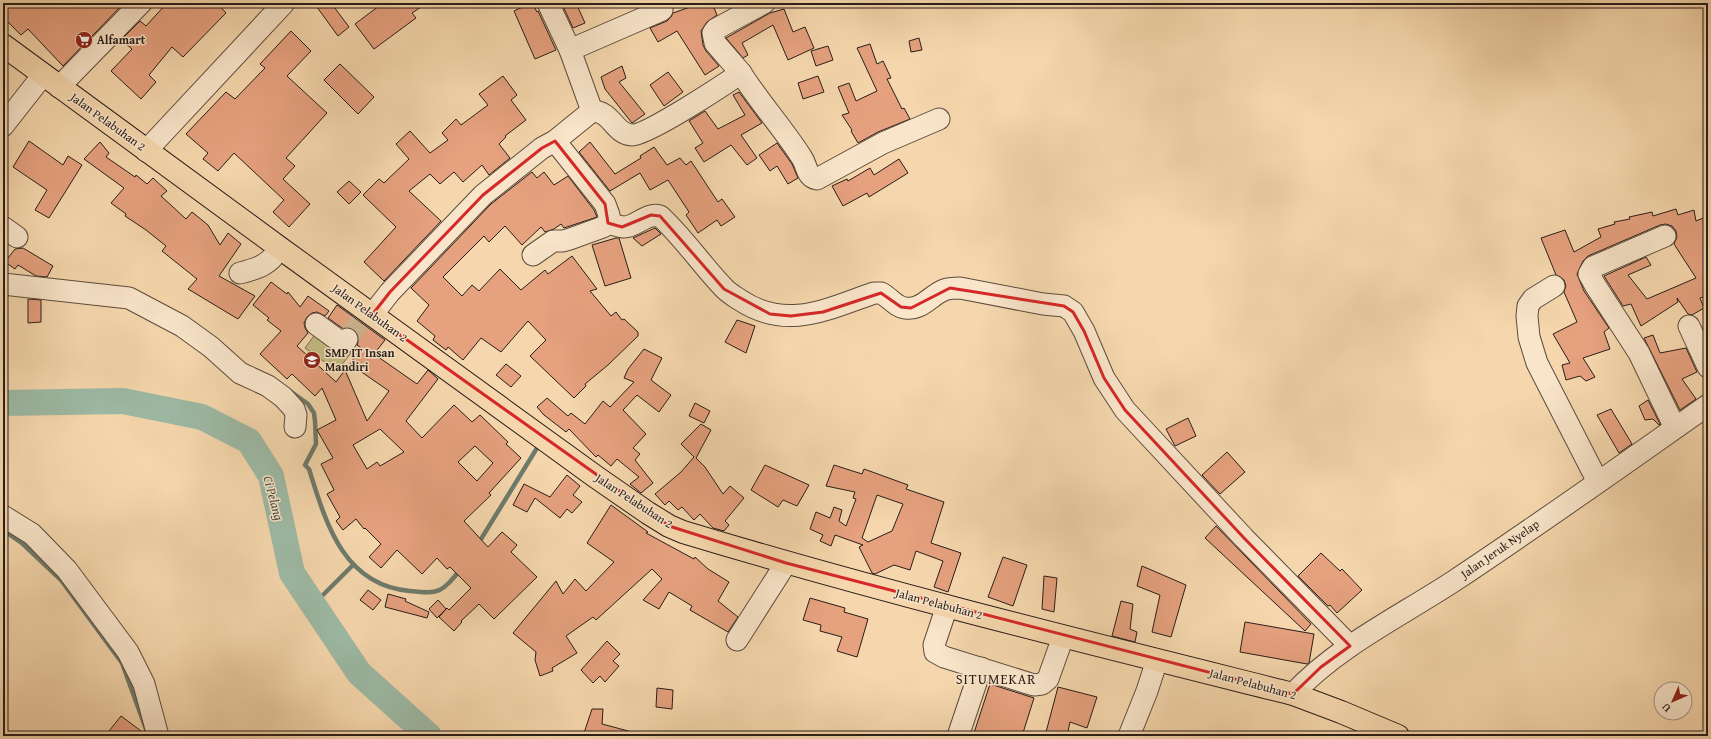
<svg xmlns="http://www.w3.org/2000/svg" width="1711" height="739" viewBox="0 0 1711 739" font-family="'Gentium Book Plus',serif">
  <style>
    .green { fill: #c4bc84; stroke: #766c4e }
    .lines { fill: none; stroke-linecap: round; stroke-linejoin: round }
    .stream { stroke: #6e7b6d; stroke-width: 4.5 }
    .river { stroke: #9dbaa6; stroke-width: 26 }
    .building { fill: #e6a17f; stroke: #281d18; fill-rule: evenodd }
    .minor-tunnel { stroke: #cdb28f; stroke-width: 21; stroke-dasharray: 21 10; stroke-linecap: butt }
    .minor-casing { stroke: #5c4c3d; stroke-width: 23 }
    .major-casing { stroke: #281d18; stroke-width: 24 }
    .minor { stroke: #f9e5ca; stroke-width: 21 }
    .major { stroke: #f6d7ad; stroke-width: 22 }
    .marked { fill: none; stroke: #d62828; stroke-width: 3; stroke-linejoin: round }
    .labels { text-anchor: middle; stroke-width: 3; stroke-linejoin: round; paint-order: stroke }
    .poi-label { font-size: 12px; font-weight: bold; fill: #281d18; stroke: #f9e5ca; text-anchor: start }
    .street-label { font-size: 12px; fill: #281d18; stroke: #f9e5ca }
    .water-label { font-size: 13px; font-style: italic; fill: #4b4c43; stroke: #f9e5ca }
    .quarter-label { font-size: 14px; letter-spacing: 1px; fill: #281d18; stroke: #f9e5ca }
  </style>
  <rect width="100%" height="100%" fill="#f6d7ad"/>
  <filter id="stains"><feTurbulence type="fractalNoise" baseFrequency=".005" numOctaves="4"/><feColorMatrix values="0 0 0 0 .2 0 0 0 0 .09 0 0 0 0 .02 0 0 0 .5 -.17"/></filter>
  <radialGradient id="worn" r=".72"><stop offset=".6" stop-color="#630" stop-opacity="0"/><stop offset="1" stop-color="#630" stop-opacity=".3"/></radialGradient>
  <path class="green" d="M319 329 351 353 337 371 305 348Z"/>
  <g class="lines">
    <g class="stream">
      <path d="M290 391 308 404 314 413 315 421 316 444 305 465 309 469C326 523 343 585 410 591 440 594 441 593 461 569"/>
      <path d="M3 530 23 544 61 580 122 663 147 732"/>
      <path d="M478 544 537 448"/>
      <path d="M313 605 353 565"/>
    </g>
    <path class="river" d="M3 403 123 401 202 417 249 441 271 476 292 573 359 673 429 736"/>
  </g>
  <g class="building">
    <path d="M3 3H124L63 66 28 29 21 35 3 17Z"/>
    <path d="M167 3H217L226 13 183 57 172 47 149 75 156 82 141 99 111 71 132 49 121 40 140 21 146 26Z"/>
    <path d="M314 3H331L349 27 338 36Z"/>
    <path d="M383 3H427L412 13 416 18 374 49 355 24Z"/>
    <path d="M531 3H532L537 12 538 11 556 50 535 59 514 11Z"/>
    <path d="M563 3H576L585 23 573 28 562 4Z"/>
    <path d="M695 3H712L717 15 707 22 701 31 703 45 706 51 719 66 705 75 677 31 658 42 650 28 667 21 671 17 673 13 696 5Z"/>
    <path d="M784 9 793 32 805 27 814 48 788 60 773 25 742 43 748 55 743 58 726 38 770 13Z"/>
    <path d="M291 31 311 51 287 76 327 113 286 158 295 166 283 179 310 204 289 227 273 212 284 200 234 153 218 171 203 159 208 153 186 134 226 92 235 99 265 68 260 64Z"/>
    <path d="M919 38 922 50 911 52 909 41Z"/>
    <path d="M870 44 877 64 883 61 891 78 887 79 902 109 904 108 910 119 878 132 858 143 851 131 852 130 842 115 849 113 838 87 849 83 856 101 877 91 857 48Z"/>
    <path d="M828 46 833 60 816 66 811 51Z"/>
    <path d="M340 64 374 97 358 114 324 80Z"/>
    <path d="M622 66 626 78 619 82 645 114 632 123 605 89 601 77Z"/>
    <path d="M668 72 683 92 664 106 650 85Z"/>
    <path d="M503 76 517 95 511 100 526 120 505 136 506 137 499 144 510 158 489 175 482 165 463 182 454 172 440 184 430 174 409 191 441 221 384 281 364 262 396 227 363 195 379 179 384 183 409 159 396 144 410 131 430 153 448 140 442 133 456 119 461 125 488 105 479 94Z"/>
    <path d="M818 76 824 92 803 99 798 83Z"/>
    <path d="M739 92 762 123 741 135 757 158 747 165 731 145 704 162 695 148 703 143 689 121 705 111 718 129 745 115 733 95Z"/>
    <path d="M29 141 63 165 68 156 82 165 49 218 35 210 47 190 13 167Z"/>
    <path d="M100 142 109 153 106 157 135 177 136 175 147 184 153 178 167 191 161 196 186 219 192 212 208 225 220 245 228 233 241 244 219 276 255 296 238 319 188 289 197 279 162 251 166 246 146 230 125 216 126 214 111 203 124 188 84 159Z"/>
    <path d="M590 142 615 174 641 158 640 156 654 147 667 165 680 158 686 165 691 161 718 202 722 199 735 217 721 226 717 220 698 233 686 215 689 212 668 180 650 190 640 173 610 191 579 152Z"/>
    <path d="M777 143 792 164 798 178 788 184 777 166 770 171 759 155Z"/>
    <path d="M899 159 908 173 869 197 867 193 843 206 832 186 847 179 848 181 870 168 874 175Z"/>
    <path d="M532 172 537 178 544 172 554 185 568 176 594 210 597 217 564 228 561 224 554 229 545 232 541 227 522 245 505 226 489 242 484 236 443 277 462 296 472 285 479 291 500 269 521 290 545 270 548 274 572 256 597 289 590 291 611 316 616 312 622 320 624 319 638 332V336L608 365 585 384 586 386 574 398 530 356 546 340 528 321 501 352 481 338 463 360 448 347 446 350 433 340 435 336 417 321 429 305 411 288 491 204Z"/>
    <path d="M349 181 361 192 349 204 337 192Z"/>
    <path d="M1676 209 1678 215 1694 210 1696 221 1708 216V297L1707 296 1700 298 1704 308 1692 315 1688 314 1677 298 1678 302 1641 326 1631 304 1623 306 1604 276 1646 257 1651 265 1628 275 1647 299 1696 278 1674 244 1677 237 1676 231 1672 226 1666 224 1660 225 1588 256 1583 261 1577 274 1584 291 1609 328 1604 332 1610 349 1583 358 1595 377 1586 381 1580 376 1566 380 1562 365 1570 363 1553 334 1577 322 1564 292 1566 286 1564 280 1556 275 1541 238 1565 230 1574 252 1601 237 1598 229 1615 224 1614 222 1630 219 1629 217 1652 212 1653 216Z"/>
    <path d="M655 228 661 234 642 246 633 238Z"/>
    <path d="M616 238H619L631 278 605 286 592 245Z"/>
    <path d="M23 248 53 266 47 277 36 276 18 265 15 269 5 262 15 249Z"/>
    <path d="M271 282 287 294 288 292 300 307 308 296 329 311 325 316 317 312 312 313 307 317 304 323 305 328 308 333 297 346 336 382 345 370 367 421 389 391 350 364 361 348 357 345 359 339 358 334 354 329 348 327 342 328 328 318 337 305 385 340 374 354 417 384 428 370 438 379 406 421 422 438 454 405 472 422 480 415 508 442 506 444 521 458 489 493 491 495 464 521 488 547 502 532 517 545 511 552 537 577 494 619 479 604 461 621 462 622 454 631 439 617 447 608 449 610 471 588 450 567 447 569 437 558 422 574 397 550 381 568 369 557 381 544 365 528 364 529 356 519 343 530 336 521 340 517 327 494 334 490 321 464 333 458 317 430 336 420 322 388 315 396 292 374 287 379 260 354 281 331 267 320 269 318 253 305ZM380 429 404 452 380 466 377 462 367 469 353 445ZM475 446 493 463 477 481 458 462Z"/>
    <path d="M28 299 41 300V322L28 323Z"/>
    <path d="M737 320 755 326 746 353 725 342Z"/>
    <path d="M1653 335 1660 353 1686 348 1697 372 1682 379 1696 399 1680 410 1644 338Z"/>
    <path d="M644 349 662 358 651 380 671 395 659 412 637 395 623 410 646 434 633 448 640 454 635 460 653 483 641 493 630 484 639 477 617 459 611 466 598 455 596 457 569 429 566 432 544 415 537 407 547 398 568 416 571 413 585 424 603 401 610 407 634 382 624 378 628 369Z"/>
    <path d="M506 364 521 376 511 387 496 375Z"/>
    <path d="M1648 400 1660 424 1659 425 1653 419 1645 420 1639 406Z"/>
    <path d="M695 403 710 411 704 423 689 416Z"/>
    <path d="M1611 409 1632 444 1619 453 1597 415Z"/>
    <path d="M1188 418 1196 436 1175 446 1166 429Z"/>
    <path d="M701 424 711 430 696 458 705 467 723 494 730 486 744 498 725 521 729 525 724 531 713 528 700 514 694 520 682 507 678 510 669 501 665 505 655 494 681 472 694 457 681 444Z"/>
    <path d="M1227 452 1245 472 1220 494 1202 475Z"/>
    <path d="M765 465 809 485 797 506 783 500 778 507 751 490Z"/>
    <path d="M834 465 862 474 864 469 908 485 906 489 944 502 931 543 961 553 948 592 934 587 943 561 916 551 910 570 894 565 875 574 872 573 859 547 863 545 835 535 831 546 820 541 823 535 810 529 816 512 830 518 834 507 842 510 839 521 846 526 856 499 853 498 855 492 826 486ZM877 495 903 504 892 531 868 542 862 538Z"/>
    <path d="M567 475 580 486 573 495 582 502 572 513 567 509 560 518 535 498 527 512 513 505 524 484 550 497Z"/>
    <path d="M611 505 648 532 646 533 694 559 695 557 708 569 729 582 718 601 738 617 728 632 690 610 692 606 669 592 659 609 643 600 662 579 652 569 596 620 593 617 566 636 577 653 552 668 553 671 540 676 535 660 536 652 513 633 556 581 563 594 575 579 586 591 614 562 587 543Z"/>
    <path d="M1216 526 1311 624 1305 631 1205 538Z"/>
    <path d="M1321 553 1340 571 1342 569 1362 590 1337 613 1330 605 1328 606 1298 576Z"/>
    <path d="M1003 557 1027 565 1013 606 988 597Z"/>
    <path d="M1142 566 1186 585 1171 637 1152 632 1160 595 1137 586Z"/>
    <path d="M1044 576 1057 578 1054 612 1042 609Z"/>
    <path d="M368 590 381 600 373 610 360 600Z"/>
    <path d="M388 594 406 599 405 601 429 612 427 618 385 607Z"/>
    <path d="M810 598 845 608 844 612 868 619 857 657 837 651 842 637 820 631 821 625 803 620Z"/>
    <path d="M438 600 446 609 437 618 429 609Z"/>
    <path d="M1121 601 1133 604 1130 629 1137 632 1135 642 1112 636Z"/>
    <path d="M1245 622 1314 634 1309 663 1307 664 1240 652Z"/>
    <path d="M607 641 620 654 613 661 619 666 605 682 600 676 593 683 581 670Z"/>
    <path d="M990 684 1034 698 1022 736H973Z"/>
    <path d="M1058 687 1097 697 1087 728 1070 722 1067 736H1045Z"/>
    <path d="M657 688 673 690 672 709 656 707Z"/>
    <path d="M592 709H603L602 724 632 732 631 736H583Z"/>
    <path d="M121 716 145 734 146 736H105Z"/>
  </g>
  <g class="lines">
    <path class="minor-tunnel" d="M347 339 362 319"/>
    <defs>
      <g id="minor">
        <path d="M548 3 570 50 592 111"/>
        <path d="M570 50 662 10"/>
        <path d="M741 73 715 43 713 33 716 29 764 3"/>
        <path d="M59 87 141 3"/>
        <path d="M3 126 43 75"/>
        <path d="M146 151 284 3"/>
        <path d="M608 223C613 224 619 227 624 227 637 227 646 212 660 216 683 237 701 264 723 287 727 292 734 296 740 300 787 331 827 309 874 293H881C889 297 896 307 905 308 921 311 931 295 944 290 949 288 955 288 960 288L1043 304 1064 306 1073 312 1084 331 1104 378 1125 410 1244 538 1350 646"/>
        <path d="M3 227 17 237"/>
        <path d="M1665 236 1593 267 1589 274 1595 285 1639 353 1675 428"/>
        <path d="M533 255 553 241H563L570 239 603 227 608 223 609 215 605 204 555 141"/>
        <path d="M240 273C259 268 269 265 280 248"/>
        <path d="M3 284 129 298 182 326 211 347 240 373 268 386 283 397 294 409 296 415 295 427"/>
        <path d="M1554 286 1533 299 1528 306 1527 316 1529 337 1537 363 1598 482"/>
        <path d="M372 315 390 292 483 195 542 148 555 141 592 111C612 111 614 134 632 135 648 135 725 84 741 73 759 102 783 128 802 158 807 165 806 177 817 179L883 143 939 119"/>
        <path d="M316 324 342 343 345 342 347 339"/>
        <path d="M1689 326 1708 367"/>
        <path d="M3 516 32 534 67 570 128 652 144 684 158 736"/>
        <path d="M947 606 934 645 935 652 944 657 1034 685 1042 684 1048 679 1063 637"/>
        <path d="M737 640 786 563"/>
        <path d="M1293 694C1338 646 1399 617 1454 581 1540 524 1624 464 1708 405"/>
        <path d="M958 736 981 668"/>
        <path d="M1129 736 1147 691 1157 660"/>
      </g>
      <path id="major" d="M3 45 280 248 596 477 648 513 669 526 683 532C885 593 1089 643 1293 694L1341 712 1398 736"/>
    </defs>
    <use href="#minor" class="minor-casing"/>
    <use href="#major" class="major-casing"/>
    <use href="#minor" class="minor"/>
    <use href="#major" class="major"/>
  </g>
  <path class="marked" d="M555 141 605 204 608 223 622 227 651 215 660 216 724 289 770 314 791 316 823 312 881 293 901 307 911 308 950 288 1064 306 1073 312 1084 331 1104 378 1125 410 1244 538 1350 646 1321 667 1293 694 786 563 669 526 372 315 390 292 483 195 542 148Z"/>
  <defs>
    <symbol id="supermarket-disc" viewBox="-11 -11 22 22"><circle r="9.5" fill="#8f2418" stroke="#f9e5ca"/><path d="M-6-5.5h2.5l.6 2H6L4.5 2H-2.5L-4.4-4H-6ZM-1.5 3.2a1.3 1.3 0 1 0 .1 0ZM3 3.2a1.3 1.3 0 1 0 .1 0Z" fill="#fff"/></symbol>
    <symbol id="school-disc" viewBox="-11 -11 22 22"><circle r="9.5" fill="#8f2418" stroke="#f9e5ca"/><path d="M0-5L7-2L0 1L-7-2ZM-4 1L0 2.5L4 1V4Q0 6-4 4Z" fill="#fff"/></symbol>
  </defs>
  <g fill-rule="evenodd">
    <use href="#supermarket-disc" x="74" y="30" width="20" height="20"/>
    <use href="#school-disc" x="302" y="350" width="20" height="20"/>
  </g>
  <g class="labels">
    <g class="poi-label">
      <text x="97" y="44">Alfamart</text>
      <text x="325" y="357">SMP IT Insan<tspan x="325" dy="14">Mandiri</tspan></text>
    </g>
    <g class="street-label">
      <text transform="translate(108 122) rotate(36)" y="4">Jalan Pelabuhan 2</text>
      <text transform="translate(370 313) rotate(36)" y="4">Jalan Pelabuhan 2</text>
      <text transform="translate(634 501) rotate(33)" y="4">Jalan Pelabuhan 2</text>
      <text transform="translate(1500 549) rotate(-35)" y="4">Jalan Jeruk Nyelap</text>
      <text transform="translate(939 604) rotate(15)" y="4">Jalan Pelabuhan 2</text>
      <text transform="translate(1253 684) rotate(15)" y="4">Jalan Pelabuhan 2</text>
    </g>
    <g class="water-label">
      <text transform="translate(274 498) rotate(75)" y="5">Ci Pelang</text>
    </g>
    <g class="quarter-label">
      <text x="996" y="684">SITUMEKAR</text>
    </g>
  </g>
  <rect width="1711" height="739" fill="none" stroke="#f6d7ad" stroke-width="16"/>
  <rect x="4" y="4" width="1703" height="731" fill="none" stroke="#281d18" stroke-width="2"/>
  <rect x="8" y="8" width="1695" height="723" fill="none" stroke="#281d18"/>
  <g transform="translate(1673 701) rotate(225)"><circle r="19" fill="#f9e5ca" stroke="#a59583"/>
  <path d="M0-3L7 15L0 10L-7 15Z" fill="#8f2418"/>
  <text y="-6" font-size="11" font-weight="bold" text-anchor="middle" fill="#281d18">U</text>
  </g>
  <rect width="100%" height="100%" filter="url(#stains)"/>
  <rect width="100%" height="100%" fill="url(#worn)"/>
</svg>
